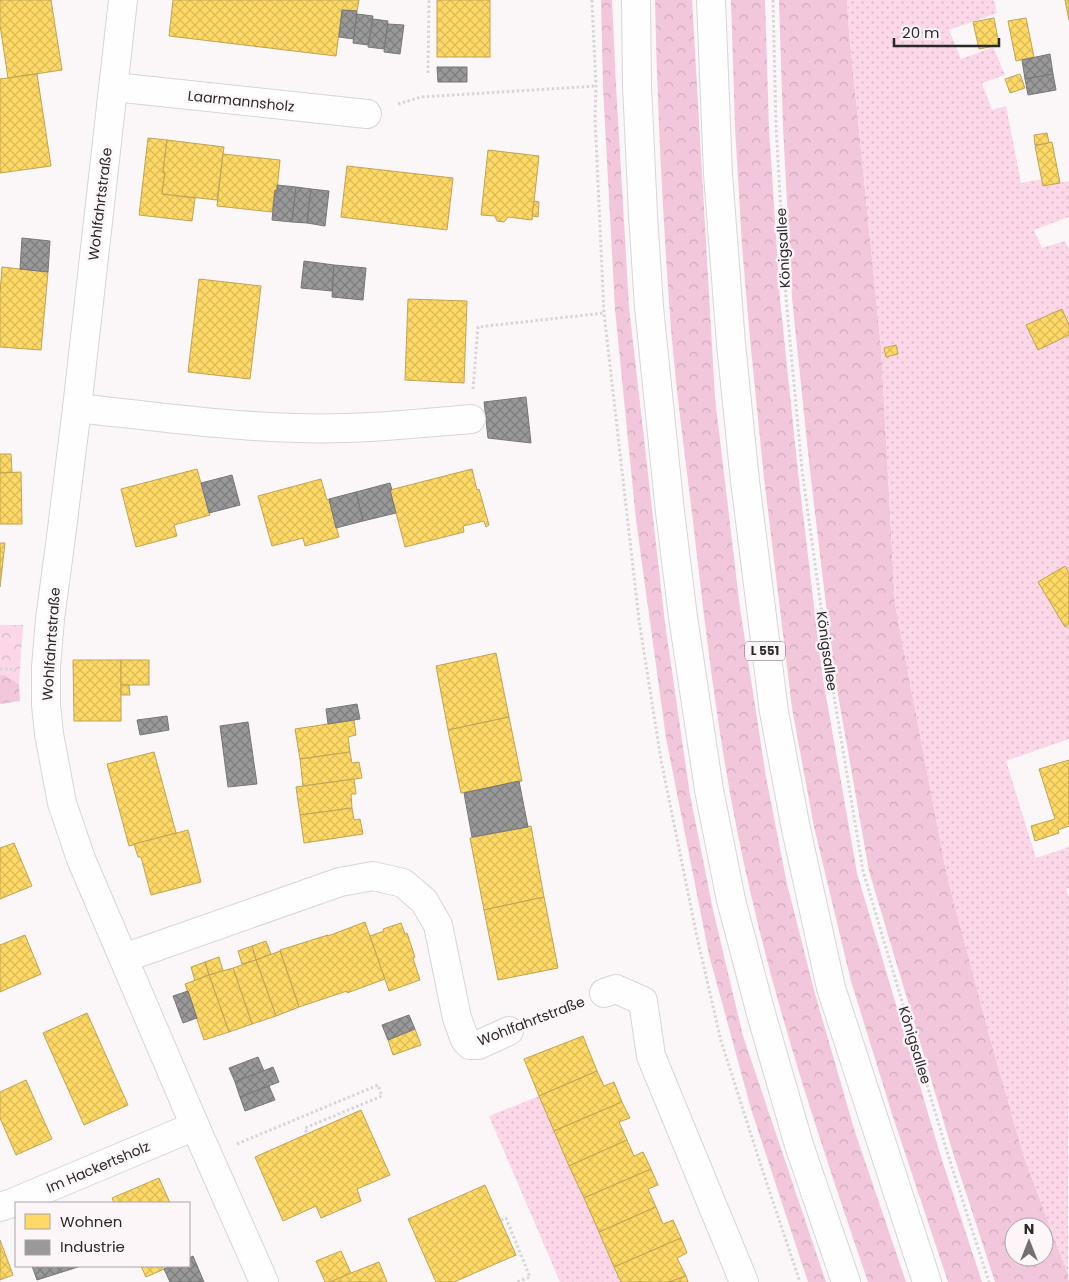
<svg xmlns="http://www.w3.org/2000/svg" width="1069" height="1282" viewBox="0 0 1069 1282" font-family="Poppins,sans-serif">
  <style>
    .forest { fill: url(#forest-crowns); fill-rule: evenodd }
    .park { fill: url(#park-crowns) }
    .garden { fill: url(#garden-dots) }
    .homes { fill: url(#homes-cross-hatch); stroke: #bfa454 }
    .industry { fill: url(#industry-cross-hatch); stroke: #787777 }
    .lines { fill: none; stroke-linecap: round; stroke-linejoin: round }
    .street-casing { stroke: #d7d5d6; stroke-width: 30 }
    .primary-casing { stroke: #d7d5d6; stroke-width: 30 }
    .path { stroke: #d7d6d6; stroke-width: 3; stroke-dasharray: 2.5 2.5; stroke-linecap: butt }
    .street { stroke: #fefefe; stroke-width: 28 }
    .primary { stroke: #fefefe; stroke-width: 28 }
    .labels { text-anchor: middle; stroke-width: 5; stroke-linejoin: round; paint-order: stroke }
    .shield { fill: #fcf6f9; stroke: #696667; stroke-width: 1 }
    .shield-label { font-size: 12px; font-weight: bold; fill: #2a2829 }
    .street-label { font-size: 14px; fill: #2a2829; stroke: #fcf6f9 }
  </style>
  <defs>
    <pattern id="forest-crowns" width="20" height="18" patternUnits="userSpaceOnUse" patternTransform="scale(1.25)"><rect width="20" height="18" fill="#f2c7db"/><path d="M2 6a3 3 0 1 1 6 0M12 15a3 3 0 1 1 6 0" fill="none" stroke="#d0abbc"/></pattern>
    <pattern id="park-crowns" width="20" height="18" patternUnits="userSpaceOnUse" patternTransform="scale(1.25)"><rect width="20" height="18" fill="#fbd7e8"/><path d="M2 6a3 3 0 1 1 6 0M12 15a3 3 0 1 1 6 0" fill="none" stroke="#d7b9c7"/></pattern>
    <pattern id="garden-dots" width="8" height="8" patternUnits="userSpaceOnUse" patternTransform="scale(1.25)"><rect width="8" height="8" fill="#fbd7e8"/><path d="M2 2h.1M6 6h.1" fill="none" stroke="#d7b9c7" stroke-width="1.8" stroke-linecap="round"/></pattern>
    <pattern id="homes-cross-hatch" width="8" height="8" patternUnits="userSpaceOnUse" patternTransform="scale(1.25)"><rect width="8" height="8" fill="#ffd966"/><path d="M0 0l8 8M0 8l8-8" fill="none" stroke="#dbba58"/></pattern>
    <pattern id="industry-cross-hatch" width="8" height="8" patternUnits="userSpaceOnUse" patternTransform="scale(1.25)"><rect width="8" height="8" fill="#999"/><path d="M0 0l8 8M0 8l8-8" fill="none" stroke="#7d7d7d"/></pattern>
  </defs>
  <rect width="100%" height="100%" fill="#fbf7f9"/>
  <g class="forest">
    <path d="M601 0H612L616 86 629 307 665 623 690 795 713 910 743 1036 826 1282H808L751 1109 709 955 666 738 636 520 615 309 603 87Z"/>
    <path d="M655 0H692L715 398 740 608 766 777 787 884 814 990 854 1129 906 1282H868C825 1156 782 1029 752 899 723 778 708 653 694 530 685 454 674 378 669 302 662 201 657 101 655 0Z"/>
    <path d="M731 0H765L769 128 780 299 798 472 822 673 857 873 941 1157 982 1282H948L893 1117 851 981 814 827 792 708 764 478 750 339 742 246 735 127Z"/>
    <path d="M779 0H847L849 31 881 347 895 604 947 876 990 1038 1024 1157 1068 1274 1069 1282H995L953 1153 869 871 834 672 810 471 792 298 783 127ZM1014 1227H1044V1257H1014Z"/>
    <path d="M0 675H5L19 684 20 701 0 704Z"/>
  </g>
  <path class="park" d="M0 625H23L19 684 5 675H0Z"/>
  <g class="garden">
    <path d="M847 0H994L997 13 949 30 961 59 993 47 1005 75 982 83 992 110 1006 106 1021 183 1042 179 1043 186 1069 181V217L1034 230 1042 248 1065 241 1069 250V573L1065 626 1069 624V739L1006 761 1036 858 1069 847V888L1066 889 1069 898 1068 1274 1024 1157 990 1038 947 876 895 604 881 347 849 31Z"/>
    <path d="M539 1096 621 1282H560L489 1116Z"/>
  </g>
  <g class="homes">
    <path d="M0 0H51L62 70 8 78 0 25Z"/>
    <path d="M173 0H359L357 11 342 10 336 56 169 36Z"/>
    <rect x="437" y="0" width="53" height="57"/>
    <path d="M1065 0H1069V20Z"/>
    <path d="M994 18 999 45 979 49 973 22Z"/>
    <path d="M1026 18 1034 57 1016 61 1008 21Z"/>
    <path d="M37 74 51 166 0 173V79Z"/>
    <path d="M1020 74 1025 88 1010 93 1005 79Z"/>
    <path d="M1047 133 1049 143 1035 145 1034 135Z"/>
    <path d="M148 138 167 140 163 172H165L162 194 195 198 192 221 139 215Z"/>
    <path d="M167 140 224 147 217 200 162 194 165 172H163Z"/>
    <path d="M1052 142 1060 183 1043 186 1035 146Z"/>
    <path d="M488 150 539 156 532 220 508 217 504 222 497 221 495 216 481 215Z"/>
    <path d="M223 154 280 160 277 191 275 190 272 212 217 206Z"/>
    <path d="M347 166 453 178 447 230 341 217Z"/>
    <path d="M534 201 539 202 538 217 532 216Z"/>
    <path d="M2 267 48 272 41 350 0 347V293Z"/>
    <path d="M199 279 261 286 250 379 188 372Z"/>
    <path d="M408 299 467 301 464 383 405 380Z"/>
    <path d="M1062 309 1069 325V335L1038 350 1026 325Z"/>
    <path d="M896 345 898 354 886 357 884 348Z"/>
    <path d="M0 454H11L12 472 0 473Z"/>
    <path d="M197 469 210 515 174 525 177 536 136 547 121 489Z"/>
    <path d="M472 469 477 490 479 489 489 525 486 527 484 521 463 526 464 532 405 547 390 490Z"/>
    <path d="M21 472 22 524H0V473Z"/>
    <path d="M321 479 327 500 329 499 339 537 305 546 303 538 272 546 258 496Z"/>
    <path d="M0 543H5L0 587Z"/>
    <path d="M1065 566 1069 573V624L1065 627 1038 582Z"/>
    <path d="M496 653 509 717 448 730 436 666Z"/>
    <path d="M73 660H121V721H74Z"/>
    <rect x="121" y="660" width="28" height="25"/>
    <path d="M121 685H129L130 695H121Z"/>
    <path d="M509 717 522 781 461 793 448 730Z"/>
    <path d="M354 720 356 735 348 737 350 752 300 759 295 729Z"/>
    <path d="M154 752 176 833 129 846 107 764Z"/>
    <path d="M350 752 352 763 359 762 362 778 303 786 300 759Z"/>
    <path d="M1069 760V826L1058 830 1059 833 1035 841 1031 826 1055 819 1039 769Z"/>
    <path d="M354 779 356 794H351L352 808 300 815 296 787Z"/>
    <path d="M352 808 354 820 360 819 363 834 304 843 300 815Z"/>
    <path d="M531 826 544 897 484 910 470 838Z"/>
    <path d="M188 830 201 882 151 895 141 857H138L134 844Z"/>
    <path d="M14 843 32 886 0 899V848Z"/>
    <path d="M544 897 558 968 498 980 484 910Z"/>
    <path d="M365 922 385 979 347 993V991L299 1007 280 950 328 935V936Z"/>
    <path d="M401 923 405 934 407 933 415 957 413 958 420 980 389 991 370 936 384 931 383 929Z"/>
    <path d="M25 935 41 974 0 992V945Z"/>
    <path d="M266 941 271 954 256 960 252 946Z"/>
    <path d="M252 946 256 960 242 964 238 951Z"/>
    <path d="M280 951 299 1007 276 1016 256 960Z"/>
    <path d="M219 957 223 971 209 975 205 962Z"/>
    <path d="M256 960 276 1016 252 1024 233 968Z"/>
    <path d="M205 962 209 975 195 981 191 967Z"/>
    <path d="M233 968 252 1024 229 1032 209 975Z"/>
    <path d="M209 975 229 1032 204 1040 185 984Z"/>
    <path d="M87 1013 128 1105 84 1125 43 1033Z"/>
    <path d="M415 1029 421 1045 393 1055 388 1040Z"/>
    <path d="M583 1036 597 1071 539 1096 524 1059Z"/>
    <path d="M597 1071 604 1086 614 1082 622 1102 554 1131 539 1096Z"/>
    <path d="M26 1080 52 1139 16 1155 0 1118V1092Z"/>
    <path d="M622 1102 630 1118 619 1122 627 1140 569 1166 554 1131Z"/>
    <path d="M361 1110 390 1175 357 1189 361 1201 321 1218 316 1206 283 1221 255 1157Z"/>
    <path d="M627 1140 634 1156 643 1152 651 1169 584 1198 569 1166Z"/>
    <path d="M651 1169 658 1185 648 1189 656 1207 599 1232 584 1198Z"/>
    <path d="M159 1178 170 1203H114L112 1198Z"/>
    <path d="M485 1185 516 1255 454 1282H436L408 1219Z"/>
    <path d="M656 1207 663 1224 673 1220 681 1238 614 1267 599 1232Z"/>
    <path d="M681 1238 687 1253 677 1258 686 1276 669 1282H621L614 1267Z"/>
    <path d="M0 1240 13 1275 0 1280Z"/>
    <path d="M341 1251 351 1273 330 1282H325L316 1261Z"/>
    <path d="M379 1262 387 1282H330L351 1273Z"/>
    <path d="M141 1266H171L146 1277Z"/>
    <path d="M686 1276 688 1282H669Z"/>
  </g>
  <g class="industry">
    <path d="M342 10 357 11 354 39 339 37Z"/>
    <path d="M357 14 373 16 368 45 353 43Z"/>
    <path d="M373 19 388 21 384 49 368 47Z"/>
    <path d="M388 24 404 25 400 54 384 52Z"/>
    <path d="M1050 54 1053 74 1025 79 1022 60Z"/>
    <path d="M437 67H467V82H438Z"/>
    <path d="M1053 74 1056 90 1028 95 1025 79Z"/>
    <path d="M277 185 296 187 292 222 272 220 275 190 277 191Z"/>
    <path d="M296 187 311 189 307 223 292 222Z"/>
    <path d="M311 189 329 191 325 226 307 223Z"/>
    <path d="M22 238 50 241 48 272 20 269Z"/>
    <path d="M304 261 334 265 332 291 301 288Z"/>
    <path d="M334 265 366 268 363 300 332 297Z"/>
    <path d="M526 397 531 443 488 438 484 402Z"/>
    <path d="M232 475 240 505 209 513 201 483Z"/>
    <path d="M390 483 392 490H390L396 513 363 521 356 492Z"/>
    <path d="M356 492 363 521 336 528 329 499Z"/>
    <path d="M357 704 360 719 328 724 326 709Z"/>
    <path d="M167 716 169 730 140 735 137 720Z"/>
    <path d="M248 722 257 784 228 787 220 726Z"/>
    <path d="M519 781 528 827 472 837 464 793Z"/>
    <path d="M188 991 197 1018 183 1023 173 996Z"/>
    <path d="M409 1015 415 1029 388 1040 382 1025Z"/>
    <path d="M258 1057 264 1071 235 1082 229 1068Z"/>
    <path d="M273 1067 279 1082 240 1097 235 1082Z"/>
    <path d="M269 1086 275 1100 245 1111 240 1097Z"/>
    <path d="M193 1256 204 1282H170L164 1269 171 1266H189V1258Z"/>
    <path d="M32 1266H81L37 1280Z"/>
  </g>
  <g class="lines">
    <defs>
      <g id="street">
        <path d="M123 0 77 408 61 537 50 619 46 667V705L49 734 62 803 81 859 195 1126 264 1282"/>
        <path d="M114 87 367 114"/>
        <path d="M77 408C150 416 223 426 296 428 354 430 413 424 471 419"/>
        <path d="M124 958 340 882 373 876 403 883 424 901 438 925 457 1018 465 1040 470 1045H478L509 1031"/>
        <path d="M604 993 616 989 643 1001 651 1056 744 1282"/>
        <path d="M0 1207 12 1203 195 1126"/>
      </g>
      <g id="primary">
        <path d="M636 0 637 85 643 215 649 307 670 512 683 617 709 790 731 900 760 1010 799 1145 846 1282"/>
        <path d="M711 0 718 174 731 344 745 481 774 712 796 829 831 988 927 1282"/>
      </g>
    </defs>
    <use href="#street" class="street-casing"/>
    <use href="#primary" class="primary-casing"/>
    <g class="path">
      <path d="M592 0 596 86 595 118 604 313 639 620 661 760 697 937 721 1041 764 1175 800 1282"/>
      <path d="M773 0 776 126 786 298 802 470 830 672 863 871 948 1155 989 1282"/>
      <path d="M428 73 429 0"/>
      <path d="M398 104 421 97 596 86"/>
      <path d="M473 389 478 327 604 313"/>
      <path d="M0 669H16"/>
      <path d="M537 1020 575 1004"/>
      <path d="M237 1144 378 1085 382 1096 305 1128 307 1134"/>
      <path d="M501 1220 506 1218 530 1277 517 1282"/>
    </g>
    <use href="#street" class="street"/>
    <use href="#primary" class="primary"/>
  </g>
  <g class="labels">
    <rect class="shield" x="745" y="641.5" width="40" height="19" rx="4"/>
    <g class="shield-label">
      <text x="765" y="655">L 551</text>
    </g>
    <g class="street-label">
      <text transform="translate(241 101) rotate(6)" y="5">Laarmannsholz</text>
      <text transform="translate(100 204) rotate(-83)" y="5">Wohlfahrtstraße</text>
      <text transform="translate(783 248) rotate(-93)" y="5">Königsallee</text>
      <text transform="translate(51 644) rotate(-86)" y="5">Wohlfahrtstraße</text>
      <text transform="translate(827 651) rotate(82)" y="5">Königsallee</text>
      <text transform="translate(531 1021) rotate(-21)" y="5">Wohlfahrtstraße</text>
      <text transform="translate(915 1045) rotate(73)" y="5">Königsallee</text>
      <text transform="translate(98 1167) rotate(-23)" y="5">Im Hackertsholz</text>
    </g>
  </g>
  <rect x="15" y="1202" width="175" height="65" fill="#fcf6f9" stroke="#a8a4a6"/>
  <rect x="25" y="1214" width="25" height="15" fill="#ffd966" stroke="#a8a4a6"/>
  <text x="60" y="1227" font-size="15" fill="#2a2829">Wohnen</text>
  <rect x="25" y="1240" width="25" height="15" fill="#999999" stroke="#a8a4a6"/>
  <text x="60" y="1252" font-size="15" fill="#2a2829">Industrie</text>
  <g transform="translate(1029 1242)"><circle r="24" fill="#fcf6f9" stroke="#a8a4a6"/>
  <path d="M0-4L9 19L0 12L-9 19Z" fill="#737072"/>
  <text y="-8" font-size="14" font-weight="bold" text-anchor="middle" fill="#2a2829">N</text>
  </g>
  <path d="M894 38v8h105v-8" fill="none" stroke="#2a2829" stroke-width="2.5"/>
  <text x="902" y="38" font-size="15" fill="#2a2829" stroke="#fcf6f9" stroke-width="4" paint-order="stroke">20 m</text>
</svg>
